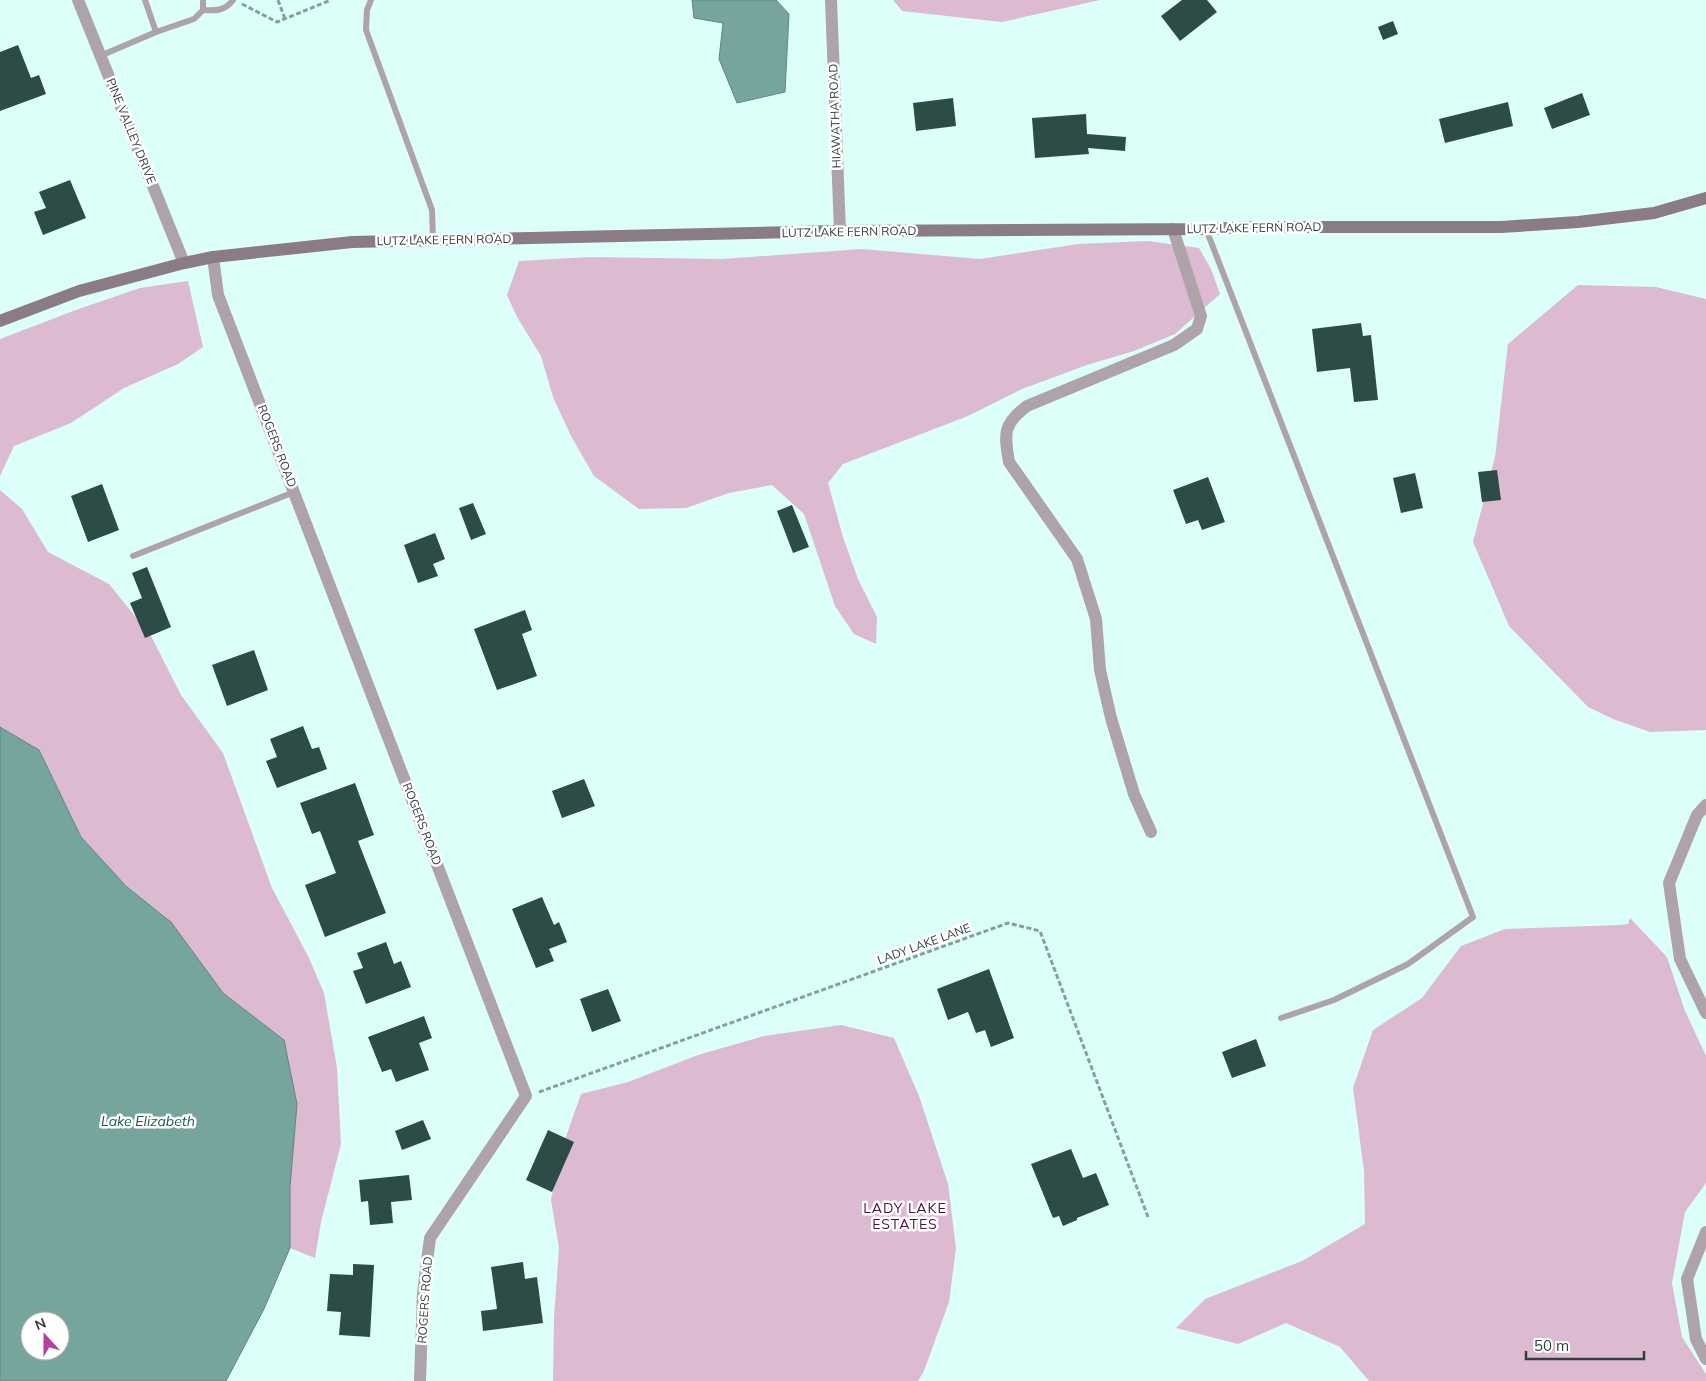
<svg xmlns="http://www.w3.org/2000/svg" width="1706" height="1381" viewBox="0 0 1706 1381" font-family="Mulish,sans-serif">
  <style>
    .green { fill: #dcbbd2 }
    .water { fill: #76a59e; stroke: #618681; fill-rule: evenodd }
    .building { fill: #2d4b47 }
    .lines { fill: none; stroke-linecap: round; stroke-linejoin: round }
    .path { stroke: #88a09c; stroke-width: 3; stroke-dasharray: 5 2.5; stroke-linecap: butt }
    .lane { stroke: #aea3aa; stroke-width: 6 }
    .street { stroke: #aea3aa; stroke-width: 12 }
    .secondary { stroke: #8a7b86; stroke-width: 12 }
    .labels { text-anchor: middle; stroke-width: 5; stroke-linejoin: round; paint-order: stroke }
    .street-label { font-size: 12px; fill: #303e3c; stroke: #fff }
    .water-label { font-size: 14px; font-style: italic; fill: #175852; stroke: #fff }
    .neighbourhood-label { font-size: 14px; letter-spacing: 1px; fill: #49123e; stroke: #fff }
  </style>
  <rect width="100%" height="100%" fill="#dcfff9"/>
  <g class="green">
    <path d="M893 0H1100L1002 22 902 11Z"/>
    <path d="M1148 241 1199 248 1211 269 1220 294 1175 334 1134 351 1087 365 1022 389 968 416 843 464 828 483 843 537 858 579 877 617 876 644 854 634 835 606 804 514 772 485 729 493 686 508 639 509 594 476 571 436 553 397 541 356 517 317 507 295 519 261 590 257 722 259 862 249 980 259 1078 244Z"/>
    <path d="M188 281 203 347 178 364 124 388 71 423 14 446 0 476V339L76 310 140 288Z"/>
    <path d="M1578 285 1656 287 1706 299V730L1650 732 1613 719 1588 707 1509 626 1473 542 1495 457 1508 344Z"/>
    <path d="M0 490 22 509 48 552 109 584 151 636 181 695 223 753 272 888 309 958 324 993 337 1068 341 1144 321 1222 315 1258 290 1248V1187L284 1040 223 993 167 918 120 880 81 837 39 750 0 727Z"/>
    <path d="M1630 918 1667 957 1685 1011 1706 1056V1183L1685 1212 1672 1283 1682 1337 1706 1374V1381H1369L1340 1347 1286 1323 1238 1344 1176 1328 1205 1299 1302 1261 1365 1224 1364 1171 1353 1088 1373 1030 1422 998 1461 946 1505 929 1620 925 1628 924Z"/>
    <path d="M841 1025 894 1038 919 1096 948 1184 956 1248 949 1302 924 1371 918 1381H553L554 1318 559 1248 551 1200 561 1151 581 1094 628 1082 698 1055 764 1036Z"/>
  </g>
  <g class="water">
    <path d="M692 0H776L789 14 785 92 737 103 719 59 723 23 694 18Z"/>
    <path d="M0 727 39 750 81 837 125 885 171 922 223 993 284 1040 297 1104 290 1187V1248L264 1309 226 1381H0ZM30 1321H60V1351H30Z"/>
  </g>
  <g class="building">
    <path d="M1182 0H1207L1217 12 1180 41 1161 16Z"/>
    <path d="M1393 21 1398 34 1383 40 1378 27Z"/>
    <path d="M18 45 31 78 39 75 46 94 0 111V52Z"/>
    <path d="M1582 93 1590 115 1552 129 1544 108Z"/>
    <path d="M953 98 956 126 916 131 913 103Z"/>
    <path d="M1508 102 1513 126 1445 143 1439 119Z"/>
    <path d="M1086 114 1087 134 1126 137 1125 151 1088 148 1089 154 1035 158 1032 118Z"/>
    <path d="M70 180 86 218 43 235 34 212 46 208 39 192Z"/>
    <path d="M1361 323 1363 336 1371 335 1378 400 1354 402 1350 368 1317 372 1312 329Z"/>
    <path d="M1497 470 1501 500 1482 502 1478 472Z"/>
    <path d="M1415 473 1423 508 1401 513 1393 478Z"/>
    <path d="M1208 477 1225 522 1202 530 1198 520 1186 524 1173 490Z"/>
    <path d="M102 484 119 530 88 542 71 496Z"/>
    <path d="M473 503 486 534 471 540 459 508Z"/>
    <path d="M792 505 809 547 793 553 777 511Z"/>
    <path d="M435 533 445 559 433 564 438 576 418 583 404 545Z"/>
    <path d="M147 567 171 627 145 638 130 603 142 598 132 573Z"/>
    <path d="M525 610 532 630 522 634 537 676 497 690 474 629Z"/>
    <path d="M254 650 268 690 227 706 212 665Z"/>
    <path d="M303 726 312 749 319 747 327 769 277 788 266 761 277 757 270 739Z"/>
    <path d="M584 779 595 806 562 818 552 791Z"/>
    <path d="M355 783 374 835 358 841 386 913 325 937 305 885 336 873 320 831 312 834 300 803Z"/>
    <path d="M542 897 554 925 559 922 567 942 549 949 554 961 536 968 512 909Z"/>
    <path d="M386 942 394 964 401 961 411 987 366 1004 353 971 363 968 357 953Z"/>
    <path d="M989 969 1014 1038 991 1047 985 1030 976 1033 968 1012 948 1020 937 989Z"/>
    <path d="M608 989 621 1021 592 1032 580 999Z"/>
    <path d="M424 1016 432 1038 419 1043 429 1070 396 1082 391 1069 382 1072 368 1037Z"/>
    <path d="M1256 1039 1266 1066 1232 1078 1222 1052Z"/>
    <path d="M423 1120 431 1139 402 1150 395 1131Z"/>
    <path d="M548 1130 574 1142 552 1192 526 1180Z"/>
    <path d="M1071 1149 1083 1178 1096 1173 1109 1205 1077 1218V1220L1063 1226 1059 1216 1053 1218 1031 1164Z"/>
    <path d="M409 1175 412 1200 391 1202 393 1223 370 1225 368 1201 361 1202 359 1180Z"/>
    <path d="M523 1262 525 1279 537 1277 543 1323 483 1331 481 1311 497 1309 491 1267Z"/>
    <path d="M353 1264 374 1265 370 1337 339 1335 341 1312 327 1311 330 1274 353 1275Z"/>
  </g>
  <g class="lines">
    <g class="path">
      <path d="M278 0 285 19"/>
      <path d="M242 4 277 22 331 0"/>
      <path d="M539 1092 1008 923 1040 931 1148 1217"/>
    </g>
    <g class="lane">
      <path d="M371 0 367 10 366 30 432 210 433 240"/>
      <path d="M203 10C215 11 225 11 233 0"/>
      <path d="M156 32 194 19 203 10V0"/>
      <path d="M100 56 156 32 145 0"/>
      <path d="M1206 229 1473 917 1408 964 1334 1000 1281 1018"/>
      <path d="M133 556 294 492"/>
    </g>
    <g class="street">
      <path d="M78 0 184 263"/>
      <path d="M831 0 840 231"/>
      <path d="M213 257 218 295 526 1096 430 1238 423 1293 420 1381"/>
      <path d="M1706 805 1697 815 1669 883 1680 959 1706 1013"/>
      <path d="M1151 832 1134 794 1111 718 1100 670 1096 619 1077 559 1009 462C1004 433 1003 424 1027 406L1174 345 1197 329 1201 316 1173 229"/>
      <path d="M1706 1232 1687 1279 1696 1339 1706 1359"/>
    </g>
    <path class="secondary" d="M0 321 79 291 184 263 213 257 352 242 840 231 1206 229 1256 227H1501L1578 222 1654 213 1706 198"/>
  </g>
  <g class="labels">
    <g class="street-label">
      <text transform="translate(835 116) rotate(-92)" y="4">HIAWATHA ROAD</text>
      <text transform="translate(131 131) rotate(68)" y="4">PINE VALLEY DRIVE</text>
      <text transform="translate(1254 228) rotate(-1)" y="4">LUTZ LAKE FERN ROAD</text>
      <text transform="translate(849 232) rotate(-1)" y="4">LUTZ LAKE FERN ROAD</text>
      <text transform="translate(444 240) rotate(-1)" y="4">LUTZ LAKE FERN ROAD</text>
      <text transform="translate(277 446) rotate(69)" y="4">ROGERS ROAD</text>
      <text transform="translate(422 824) rotate(69)" y="4">ROGERS ROAD</text>
      <text transform="translate(924 944) rotate(-20)" y="4">LADY LAKE LANE</text>
      <text transform="translate(425 1300) rotate(-86)" y="4">ROGERS ROAD</text>
    </g>
    <g class="water-label">
      <text x="148" y="1126">Lake Elizabeth</text>
    </g>
    <g class="neighbourhood-label">
      <text x="905" y="1213">LADY LAKE<tspan x="905" dy="16">ESTATES</tspan></text>
    </g>
  </g>
  <g transform="translate(45 1336) rotate(339)"><circle r="24" fill="#ffffff" stroke="#acb2b1"/>
  <path d="M0-4L9 19L0 12L-9 19Z" fill="#b4429d"/>
  <text y="-8" font-size="14" font-weight="bold" text-anchor="middle" fill="#303e3c">N</text>
  </g>
  <path d="M1526 1351v8h118v-8" fill="none" stroke="#303e3c" stroke-width="2.5"/>
  <text x="1534" y="1351" font-size="15" fill="#303e3c" stroke="#ffffff" stroke-width="4" paint-order="stroke">50 m</text>
</svg>
